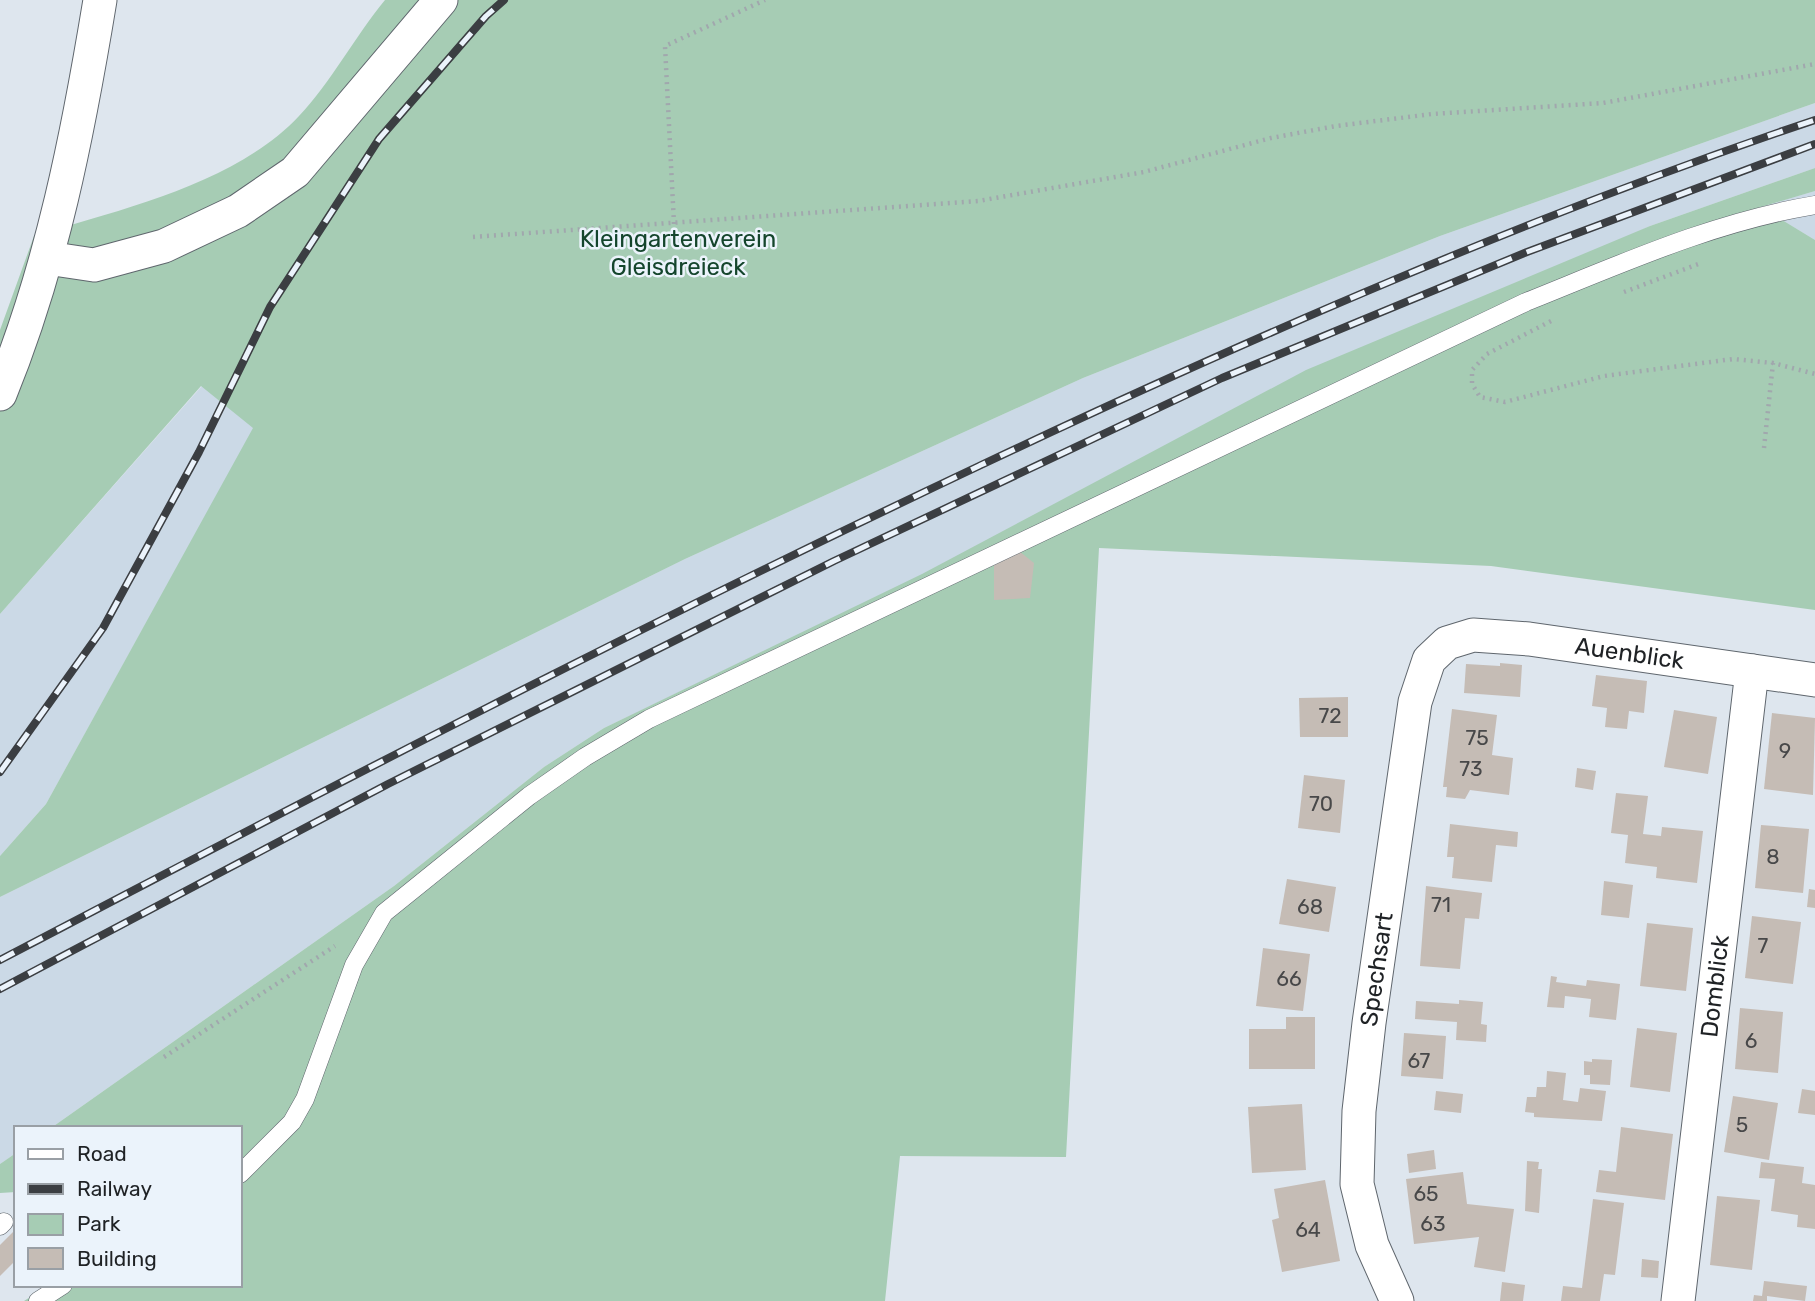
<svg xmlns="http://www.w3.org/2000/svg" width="1815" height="1301" viewBox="0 0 1815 1301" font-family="Rubik,sans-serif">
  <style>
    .built { fill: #cbd9e6 }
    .green { fill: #a6ccb4 }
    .building { fill: #c5bcb5 }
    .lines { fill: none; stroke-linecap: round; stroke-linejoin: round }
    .lane-casing { stroke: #5f666d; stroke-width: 19 }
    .street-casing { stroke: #5f666d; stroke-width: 35 }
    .path { stroke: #a1a7ad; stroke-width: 4.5; stroke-dasharray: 2 5; stroke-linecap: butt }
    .lane { stroke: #fff; stroke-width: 18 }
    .street { stroke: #fff; stroke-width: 33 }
    .rail-casing { stroke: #3b3e42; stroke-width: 8 }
    .rail { stroke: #ebf3fb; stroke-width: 5; stroke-dasharray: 16; stroke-linecap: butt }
    .labels { text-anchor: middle; stroke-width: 5; stroke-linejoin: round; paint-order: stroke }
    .number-label { font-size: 21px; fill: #484849 }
    .park-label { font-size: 24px; fill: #14452c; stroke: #ebf3fb }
    .street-label { font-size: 24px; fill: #1f2225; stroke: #ebf3fb }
  </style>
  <rect width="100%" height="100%" fill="#dee6ee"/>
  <g class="built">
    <path d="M1815 103V168L1650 226 604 728 544 767 394 886 51 1128H16V1153L0 1164V897L685 559 1083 378 1440 236Z"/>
    <path d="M1815 191V240L1760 207Z"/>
    <path d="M202 386 254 428 46 804 0 856V614Z"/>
  </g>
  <g class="green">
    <path d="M385 0H1815V103L1440 236 1083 378 685 559 0 897V856L46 804 253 428 201 386 0 614V330L34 236C122 209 235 184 299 116 329 85 356 35 385 0Z"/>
    <path d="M1815 168V191L1761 207 1815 240V610L1491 566 1099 548 1066 1157 900 1156 885 1301H24L49 1285H240V1128H51L394 886 544 767 604 728 922 574 1306 370 1650 226Z"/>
    <path d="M16 1153V1192L0 1193V1164Z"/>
  </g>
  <g class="building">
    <path d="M1019 551 1034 563 1030 598 994 600V564Z"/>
    <path d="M1500 663 1522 665 1520 697 1464 693 1466 664 1500 666Z"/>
    <path d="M1596 675 1647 681 1644 713 1629 711 1627 729 1605 727 1607 708 1592 706Z"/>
    <path d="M1348 697V737H1300L1299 698Z"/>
    <path d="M1452 709 1497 715 1492 755 1513 758 1509 795 1470 790 1465 799 1446 797 1447 787H1443Z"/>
    <path d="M1674 710 1717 717 1708 774 1664 767Z"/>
    <path d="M1772 713 1815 718 1813 795 1764 789Z"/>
    <path d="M1577 768 1596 771 1593 790 1575 787Z"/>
    <path d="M1304 775 1345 780 1340 833 1298 828Z"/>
    <path d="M1616 793 1648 796 1643 834 1661 836 1662 827 1703 831 1697 883 1656 878 1657 867 1625 863 1628 835 1611 833Z"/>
    <path d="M1450 824 1518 832 1517 847 1496 845 1492 882 1452 878 1454 857H1447Z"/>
    <path d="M1761 825 1809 829 1803 893 1755 888Z"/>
    <path d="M1287 879 1336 887 1329 932 1279 924Z"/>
    <path d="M1604 881 1633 885 1629 918 1601 915Z"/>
    <path d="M1426 886 1482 893 1479 919 1465 918 1460 969 1420 966Z"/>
    <path d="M1809 889 1815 890V908L1807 907Z"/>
    <path d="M1752 916 1801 922 1793 984 1745 978Z"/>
    <path d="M1647 923 1693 928 1686 991 1640 986Z"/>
    <path d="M1263 948 1310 954 1303 1011 1256 1006Z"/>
    <path d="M1551 976 1557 977 1556 982 1586 986 1587 980 1620 984 1616 1020 1589 1017 1591 999 1565 996 1564 1008 1547 1007Z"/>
    <path d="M1459 1000 1483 1002 1481 1024 1487 1025 1486 1042 1456 1040 1457 1022 1415 1019 1416 1001 1459 1004Z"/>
    <path d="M1740 1008 1783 1012 1778 1073 1735 1069Z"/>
    <path d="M1286 1017H1315V1069H1249V1029H1286Z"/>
    <path d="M1637 1028 1677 1033 1670 1092 1630 1087Z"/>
    <path d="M1404 1033 1446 1036 1443 1079 1401 1076Z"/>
    <path d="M1592 1059 1612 1060 1610 1085 1590 1084V1075H1584V1061L1592 1062Z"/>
    <path d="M1547 1071 1566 1073 1563 1100 1578 1102 1580 1088 1606 1091 1602 1121 1534 1117V1113L1525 1112 1527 1097H1536L1537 1087H1546Z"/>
    <path d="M1802 1089 1815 1091V1115L1798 1113Z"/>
    <path d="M1436 1091 1463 1094 1461 1113 1434 1110Z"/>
    <path d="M1733 1096 1778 1103 1769 1160 1724 1152Z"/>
    <path d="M1302 1104 1306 1170 1252 1173 1248 1107Z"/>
    <path d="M1621 1127 1673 1134 1665 1200 1596 1192 1599 1170 1616 1172Z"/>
    <path d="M1434 1150 1436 1169 1409 1173 1407 1154Z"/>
    <path d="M1527 1161 1539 1162 1538 1169H1542L1539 1213 1525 1211Z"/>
    <path d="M1761 1162 1804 1167 1802 1183 1815 1185V1229L1797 1227 1798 1215 1771 1211 1775 1179 1759 1178Z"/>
    <path d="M1463 1172 1467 1204 1514 1209 1505 1272 1474 1267 1479 1237 1414 1244 1406 1179Z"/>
    <path d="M1325 1180 1340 1261 1282 1272 1272 1220 1279 1218 1274 1189Z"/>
    <path d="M1717 1196 1760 1200 1752 1270 1710 1265Z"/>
    <path d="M1593 1199 1624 1203 1615 1275 1604 1274 1600 1301H1561L1563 1286 1582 1288Z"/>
    <path d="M16 1229V1260L0 1276V1245Z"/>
    <path d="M1642 1259 1659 1261 1658 1278 1641 1277Z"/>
    <path d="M1764 1281 1807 1286 1805 1301 1767 1296V1301H1753L1754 1295 1762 1296Z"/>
    <path d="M1502 1282 1525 1285 1523 1301H1500Z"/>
  </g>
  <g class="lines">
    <defs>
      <g id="lane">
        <path d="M240 1174 292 1122 305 1099 354 965 384 913 529 796 585 757 649 719 1526 302C1621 264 1713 222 1815 205"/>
        <path d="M0 1226 4 1222"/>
        <path d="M38 1301 63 1285"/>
      </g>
      <g id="street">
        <path d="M47 258 94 265 164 246 238 211 295 172 441 0"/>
        <path d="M0 394C52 267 78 134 100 0"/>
        <path id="s1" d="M1397 1301 1372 1245 1357 1184 1359 1111 1369 1023 1415 702 1429 660 1447 643 1473 635 1529 639 1815 680"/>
        <path id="s2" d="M1678 1301 1752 671"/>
      </g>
    </defs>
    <use href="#lane" class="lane-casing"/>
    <use href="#street" class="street-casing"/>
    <g class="path">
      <path d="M674 224 665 46 765 0"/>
      <path d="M473 237 978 201 1144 172 1271 138 1336 126 1432 114 1603 103 1815 64"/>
      <path d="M1624 292 1701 263"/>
      <path d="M1551 321 1487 354 1472 370V384L1480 397 1505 402 1604 376 1733 359 1773 363 1815 374"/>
      <path d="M1764 448 1773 363"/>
      <path d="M164 1057 335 946"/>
    </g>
    <use href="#lane" class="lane"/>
    <use href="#street" class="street"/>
    <defs>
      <g id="rail">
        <path d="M0 772 103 628 199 452 270 307 379 139 486 16 504 0"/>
        <path d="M0 960C324 790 648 622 979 466 1252 337 1529 216 1815 120"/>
        <path d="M0 989 388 784 834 561 1222 378 1527 252 1815 144"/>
      </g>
    </defs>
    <use href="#rail" class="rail-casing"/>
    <use href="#rail" class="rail"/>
  </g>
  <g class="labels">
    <g class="number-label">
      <text x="1330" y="723">72</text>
      <text x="1477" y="745">75</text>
      <text x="1785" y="758">9</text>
      <text x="1471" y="776">73</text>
      <text x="1321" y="811">70</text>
      <text x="1773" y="864">8</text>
      <text x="1441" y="912">71</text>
      <text x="1310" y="914">68</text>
      <text x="1763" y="953">7</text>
      <text x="1289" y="986">66</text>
      <text x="1751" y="1048">6</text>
      <text x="1419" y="1068">67</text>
      <text x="1742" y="1132">5</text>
      <text x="1426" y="1201">65</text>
      <text x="1433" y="1231">63</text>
      <text x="1308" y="1237">64</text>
    </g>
    <g class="park-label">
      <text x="678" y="247">Kleingartenverein<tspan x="678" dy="28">Gleisdreieck</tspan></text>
    </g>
    <g class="street-label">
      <text dy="8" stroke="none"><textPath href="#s1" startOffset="864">Auenblick</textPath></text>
      <text dy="8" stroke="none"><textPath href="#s1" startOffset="340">Spechsart</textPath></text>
      <text dy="8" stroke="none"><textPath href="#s2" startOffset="317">Domblick</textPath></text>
    </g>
  </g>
  <rect x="14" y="1126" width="228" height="161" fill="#ebf3fb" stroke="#999fa5" stroke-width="2"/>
  <rect x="28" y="1149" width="35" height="10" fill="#ffffff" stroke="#999fa5" stroke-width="2"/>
  <text x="77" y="1161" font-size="21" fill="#1f2225">Road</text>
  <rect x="28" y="1184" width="35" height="10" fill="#3b3e42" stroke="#999fa5" stroke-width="2"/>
  <text x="77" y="1196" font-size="21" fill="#1f2225">Railway</text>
  <rect x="28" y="1214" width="35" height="21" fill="#a6ccb4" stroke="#999fa5" stroke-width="2"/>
  <text x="77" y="1231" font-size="21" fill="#1f2225">Park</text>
  <rect x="28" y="1248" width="35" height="21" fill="#c5bcb5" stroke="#999fa5" stroke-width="2"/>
  <text x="77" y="1266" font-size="21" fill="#1f2225">Building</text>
</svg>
